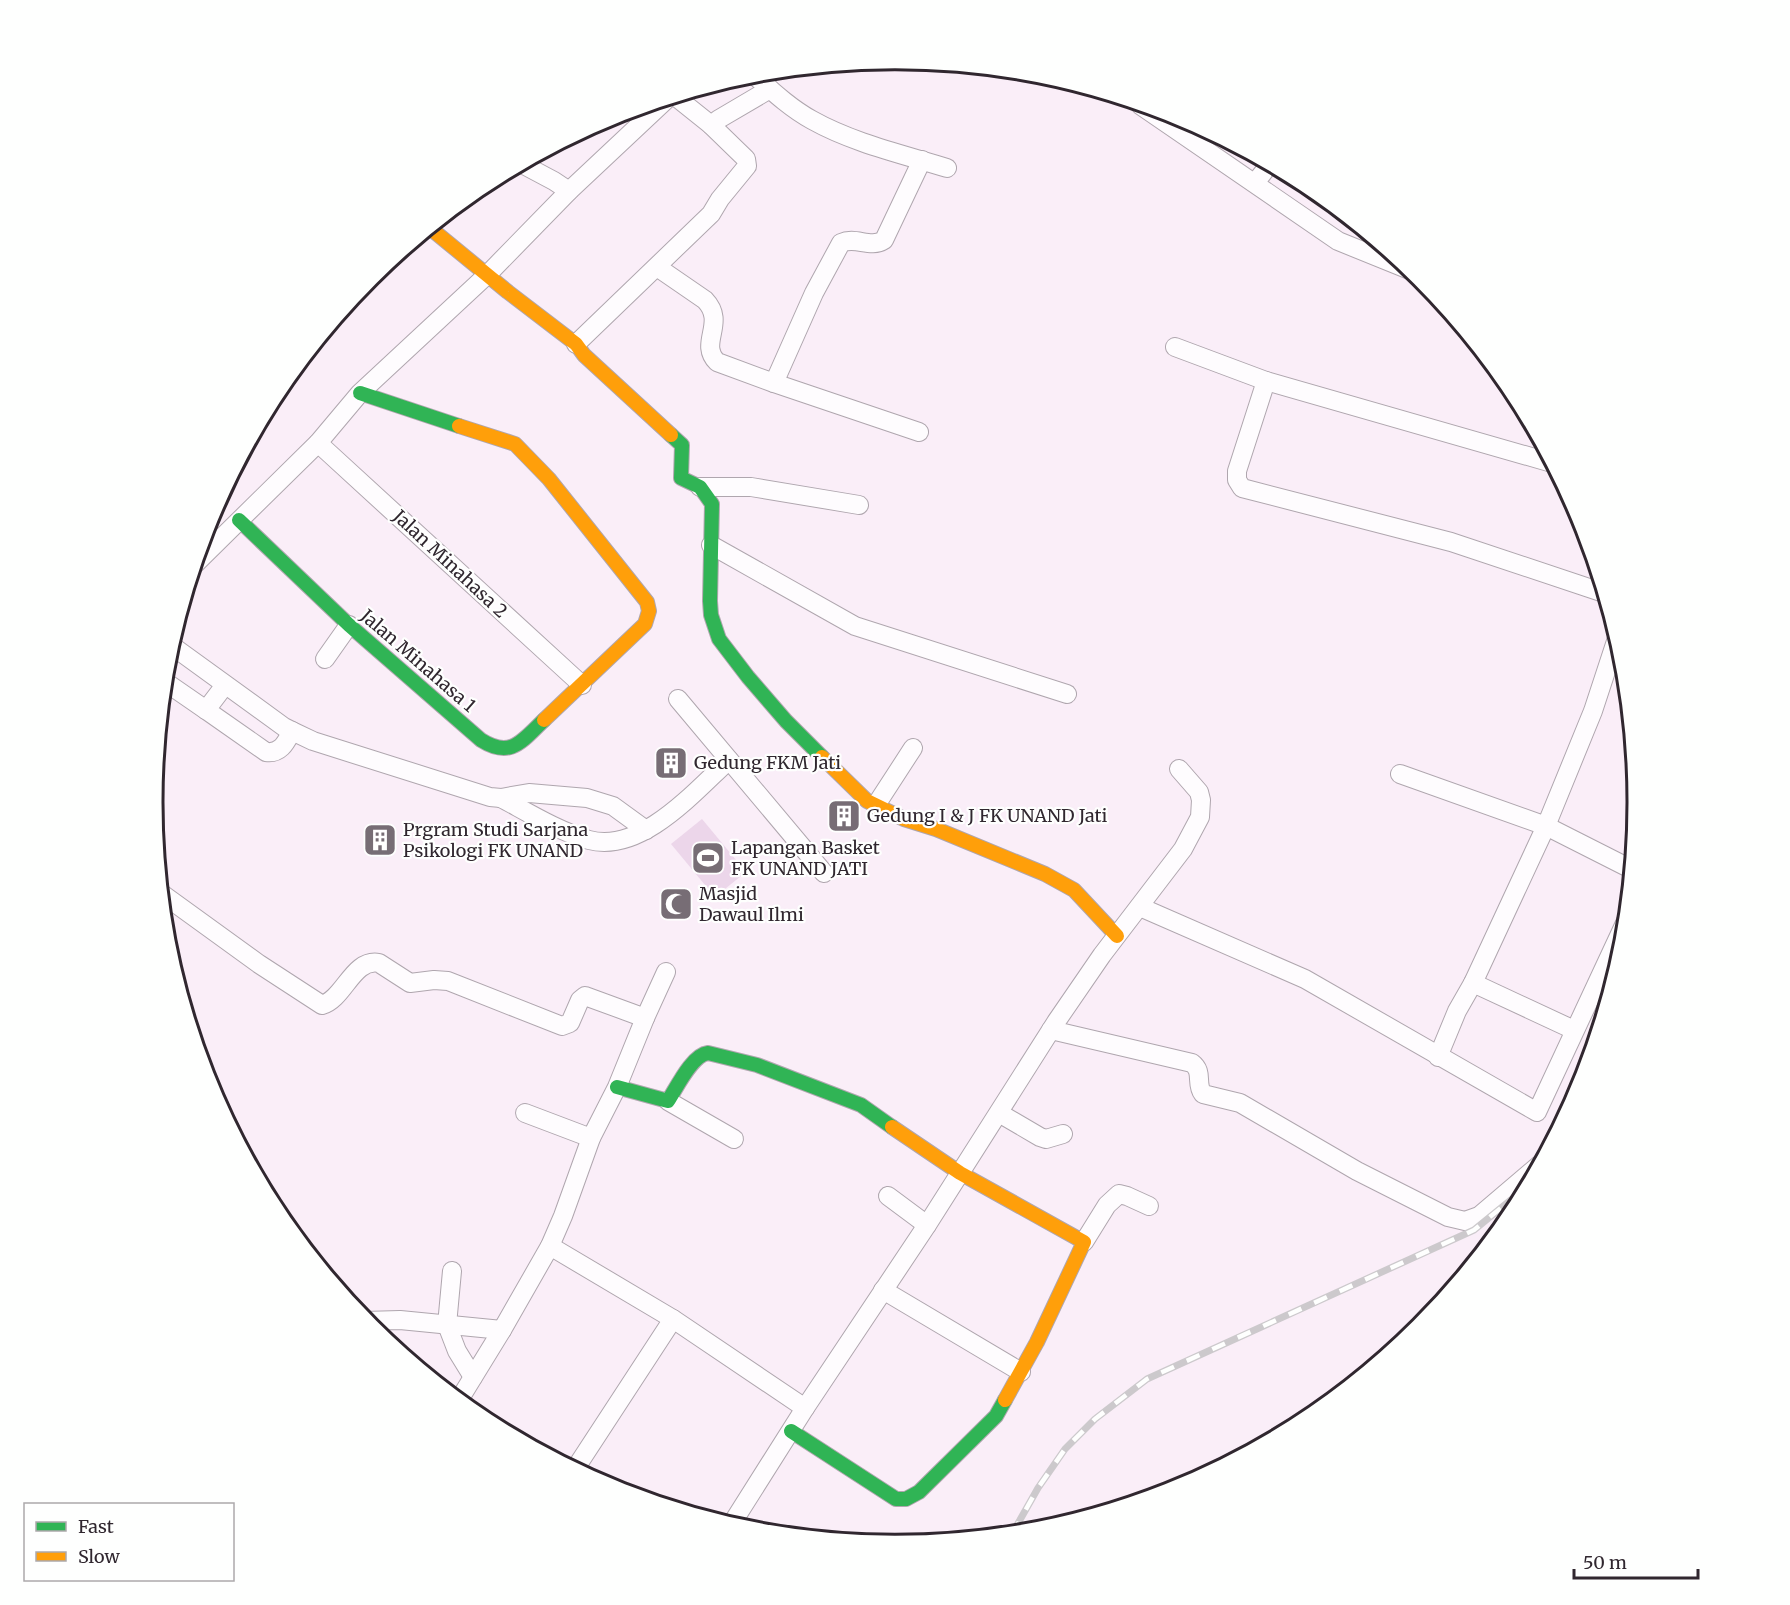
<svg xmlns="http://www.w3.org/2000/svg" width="1790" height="1605" viewBox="0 0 1790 1605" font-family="Merriweather,serif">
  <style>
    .green { fill: #ecd6ea }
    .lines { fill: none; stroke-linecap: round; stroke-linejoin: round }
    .street-casing { stroke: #afa6ae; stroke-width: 20 }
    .fast-casing { stroke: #afa6ae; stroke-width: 16 }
    .slow-casing { stroke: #afa6ae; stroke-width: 16 }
    .street { stroke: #fefcfe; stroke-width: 18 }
    .fast { stroke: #30b455; stroke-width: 14 }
    .slow { stroke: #ff9f0a; stroke-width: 14 }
    .rail-casing { stroke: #ccc9cc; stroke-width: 7 }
    .rail { stroke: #fefffe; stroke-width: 4.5; stroke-dasharray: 14; stroke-linecap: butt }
    .labels { text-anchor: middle; stroke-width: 4.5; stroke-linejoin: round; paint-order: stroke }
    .street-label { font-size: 18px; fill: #30272f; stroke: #fefffe }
    .poi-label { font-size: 18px; fill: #30272f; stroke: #fefffe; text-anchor: start }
    .rim { fill: none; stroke: #30272f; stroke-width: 3 }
  </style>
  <rect width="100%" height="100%" fill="#faeef8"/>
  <path class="green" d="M702 819 746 872 715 897 671 844Z"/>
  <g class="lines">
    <defs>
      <g id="street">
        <path d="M753 74C771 90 790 108 812 120 853 143 902 154 947 168"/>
        <path d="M676 97 711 125 719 119 770 89"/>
        <path d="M1140 105 1338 241 1412 271"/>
        <path d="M522 164 554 181 569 191"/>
        <path d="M1255 183 1269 165"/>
        <path d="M657 267 705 300C727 323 698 343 717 362L774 383 919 432"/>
        <path d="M576 344 711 214 720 199 747 166 746 159 711 125"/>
        <path d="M1175 347 1266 381 1552 463"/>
        <path d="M1266 381 1237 471V480L1242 488 1451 542 1604 593"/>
        <path d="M774 383 814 293 841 243C856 236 870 249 884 240L922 160"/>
        <path d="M318 443 582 685"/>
        <path d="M700 487H751L859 505"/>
        <path d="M711 545 855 626 1067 694"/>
        <path d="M195 564 318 443 360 393 488 274 569 191 667 99"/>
        <path d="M171 645 284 727 292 731 313 741 490 797 501 798 529 793 587 798 613 806 646 830"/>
        <path d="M325 659 349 625"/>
        <path d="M164 681 206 710"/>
        <path d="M225 685 206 710 266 752C281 754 286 742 292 731"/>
        <path d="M678 699 824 873"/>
        <path d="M1400 774 1546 826 1631 869"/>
        <path d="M501 798C529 813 558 831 589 840 641 854 694 792 729 760"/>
        <path d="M876 805 913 748"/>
        <path d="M161 893 259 964 322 1005C344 999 353 958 379 963L410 983 434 980 448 981 562 1026 570 1023 580 1000 585 996 645 1018"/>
        <path d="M1140 907 1305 979 1537 1112 1626 921"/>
        <path d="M1473 983 1574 1030"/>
        <path d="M1051 1030 1192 1063C1204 1072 1195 1084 1203 1094L1240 1103 1357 1171 1448 1217 1465 1221 1479 1216 1539 1165"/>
        <path d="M1438 1057 1457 1011 1473 983 1546 826 1593 711 1617 638"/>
        <path d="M668 1101 734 1139"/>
        <path d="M525 1113 591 1138"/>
        <path d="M999 1113 1040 1137 1046 1139 1063 1134"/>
        <path d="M888 1196 927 1225"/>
        <path d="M1084 1242 1107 1205 1119 1194 1127 1196 1149 1206"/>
        <path d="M550 1246 673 1319 805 1408 731 1525"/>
        <path d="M452 1271 447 1325 457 1351 473 1377"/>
        <path d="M883 1290 1021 1372"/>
        <path d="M364 1321 400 1320 502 1330"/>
        <path d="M459 1400 502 1330 550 1246 563 1216 591 1138 617 1087 645 1018 666 972"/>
        <path d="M805 1408 927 1225 1056 1022 1102 955 1183 849 1200 817 1201 800 1199 792 1179 769"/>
        <path d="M575 1469 673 1319"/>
      </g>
      <g id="fast">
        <path d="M360 393 459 426"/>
        <path d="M671 435 682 445 681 478 700 487 712 504 710 601 711 615 719 639 748 677 786 721 822 757"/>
        <path d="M239 520 349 625 481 740C511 759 522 741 544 720"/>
        <path d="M617 1087 668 1101C677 1087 692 1055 708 1053L757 1065 861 1105 892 1127"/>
        <path d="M791 1431 896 1499H906L919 1492 996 1416 1005 1400"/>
      </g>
      <g id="slow">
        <path d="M430 228 508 292 576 344 584 355 671 435"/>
        <path d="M459 426 515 444 549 479 647 602 649 611 645 624 544 720"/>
        <path d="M822 757 867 801 904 819 936 829 1045 874 1074 890 1117 936"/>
        <path d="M892 1127 960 1173 1084 1242 1037 1342 1005 1400"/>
      </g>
    </defs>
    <use href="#street" class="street-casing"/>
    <use href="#fast" class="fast-casing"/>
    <use href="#slow" class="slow-casing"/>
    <use href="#street" class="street"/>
    <use href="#fast" class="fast"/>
    <use href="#slow" class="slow"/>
    <defs>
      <path id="rail" d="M1012 1534 1038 1488 1065 1449 1095 1419 1147 1379 1474 1230 1529 1185"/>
    </defs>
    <use href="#rail" class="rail-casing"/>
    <use href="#rail" class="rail"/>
  </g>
  <defs>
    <symbol id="building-square" viewBox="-11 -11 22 22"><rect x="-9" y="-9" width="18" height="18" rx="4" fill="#776d75" stroke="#fefffe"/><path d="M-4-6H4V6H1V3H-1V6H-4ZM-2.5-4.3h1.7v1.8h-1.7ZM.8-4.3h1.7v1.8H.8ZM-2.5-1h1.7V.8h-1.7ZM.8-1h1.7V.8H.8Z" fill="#fff"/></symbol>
    <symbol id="stadium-square" viewBox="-11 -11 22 22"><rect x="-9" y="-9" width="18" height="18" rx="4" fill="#776d75" stroke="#fefffe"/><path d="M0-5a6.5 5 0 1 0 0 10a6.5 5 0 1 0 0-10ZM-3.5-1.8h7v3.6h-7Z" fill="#fff"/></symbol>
    <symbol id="mosque-square" viewBox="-11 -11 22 22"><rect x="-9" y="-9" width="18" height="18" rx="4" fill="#776d75" stroke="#fefffe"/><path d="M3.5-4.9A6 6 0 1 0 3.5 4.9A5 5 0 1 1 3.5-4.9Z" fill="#fff"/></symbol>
  </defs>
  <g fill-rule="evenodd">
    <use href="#building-square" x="652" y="744" width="38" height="38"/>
    <use href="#building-square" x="825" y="797" width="38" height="38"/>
    <use href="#building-square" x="361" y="821" width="38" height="38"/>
    <use href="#stadium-square" x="689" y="839" width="38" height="38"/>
    <use href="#mosque-square" x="657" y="885" width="38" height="38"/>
  </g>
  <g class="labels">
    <g class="street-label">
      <text transform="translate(450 564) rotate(43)" y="6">Jalan Minahasa 2</text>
      <text transform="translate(418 661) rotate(41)" y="6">Jalan Minahasa 1</text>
    </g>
    <g class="poi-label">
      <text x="694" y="769">Gedung FKM Jati</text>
      <text x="867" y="822">Gedung I &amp; J FK UNAND Jati</text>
      <text x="403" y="836">Prgram Studi Sarjana<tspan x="403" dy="21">Psikologi FK UNAND</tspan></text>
      <text x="731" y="854">Lapangan Basket<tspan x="731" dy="21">FK UNAND JATI</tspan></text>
      <text x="699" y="900">Masjid<tspan x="699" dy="21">Dawaul Ilmi</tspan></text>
    </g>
  </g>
  <path d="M0 0H1790V1605H0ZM163 802a732 732 0 1 1 1464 0a732 732 0 1 1-1464 0Z" fill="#fefffe" fill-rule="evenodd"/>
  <path class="rim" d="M163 802a732 732 0 1 1 1464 0a732 732 0 1 1-1464 0Z"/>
  <rect x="24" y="1503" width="210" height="78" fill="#fefffe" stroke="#aca9ab" stroke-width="1.5"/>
  <rect x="36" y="1522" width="30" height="9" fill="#30b455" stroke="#aca9ab" stroke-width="1.5"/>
  <text x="78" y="1533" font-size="18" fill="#30272f">Fast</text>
  <rect x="36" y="1552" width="30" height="9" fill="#ff9f0a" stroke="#aca9ab" stroke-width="1.5"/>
  <text x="78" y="1563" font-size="18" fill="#30272f">Slow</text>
  <path d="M1574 1569v9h124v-9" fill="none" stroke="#30272f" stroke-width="3"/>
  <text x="1583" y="1569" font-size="18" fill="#30272f" stroke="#fefffe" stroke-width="4.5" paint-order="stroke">50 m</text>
</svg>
